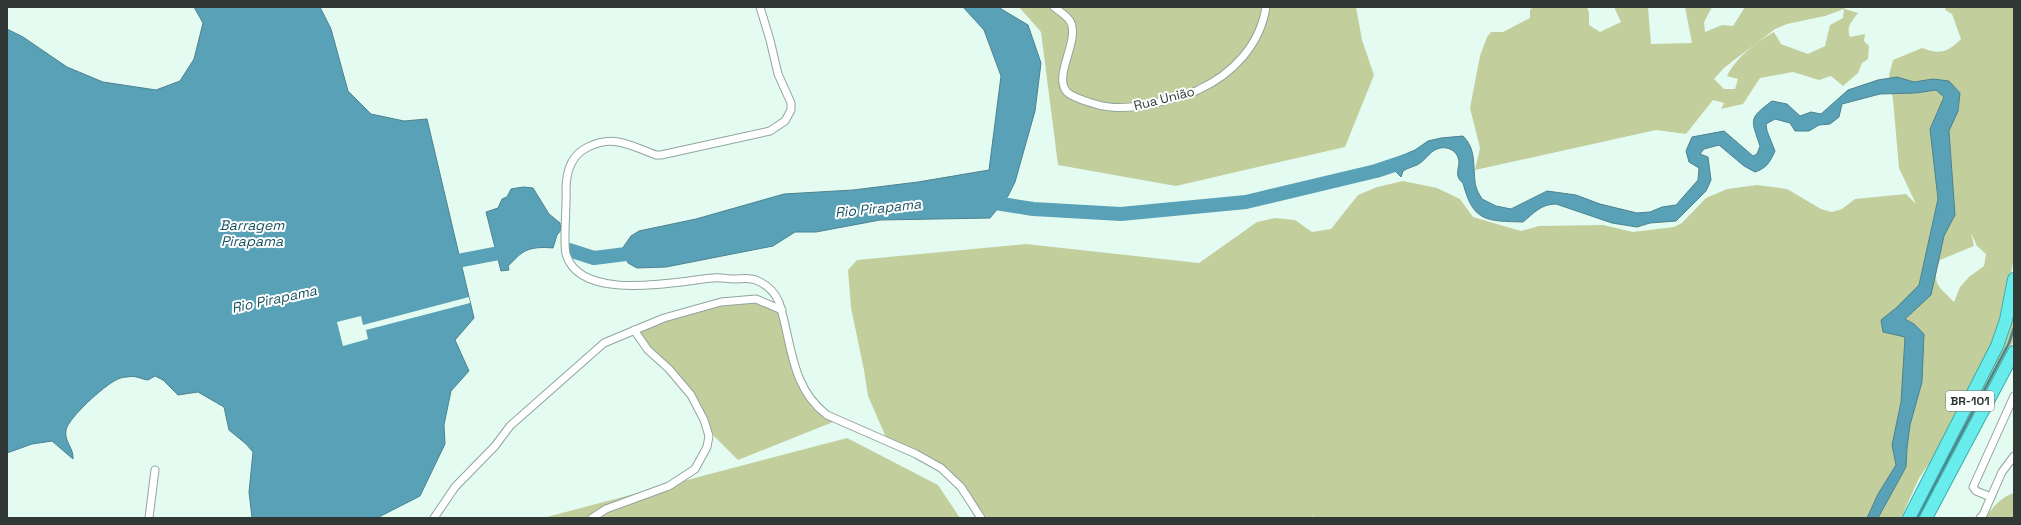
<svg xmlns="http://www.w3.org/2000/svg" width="2021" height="525" viewBox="0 0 2021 525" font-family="'Space Grotesk',sans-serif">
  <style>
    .green { fill: #c2cf9d; fill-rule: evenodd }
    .water { fill: #59a1b6; stroke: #4d828f }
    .pier { fill: #e4fbf2 }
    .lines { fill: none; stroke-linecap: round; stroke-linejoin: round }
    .stream { stroke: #4d828f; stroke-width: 2.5 }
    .river { stroke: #59a1b6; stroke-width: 14 }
    .minor-casing { stroke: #90a59c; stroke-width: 9 }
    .trunk-casing { stroke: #3caba9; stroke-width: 14 }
    .minor { stroke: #fff; stroke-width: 7 }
    .trunk { stroke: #68ecec; stroke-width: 12 }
    .labels { text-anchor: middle; stroke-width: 4; stroke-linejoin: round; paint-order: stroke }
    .shield { fill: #fff; stroke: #6e7472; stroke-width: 1 }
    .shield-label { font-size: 12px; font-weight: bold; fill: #303935 }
    .street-label { font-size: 13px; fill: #303935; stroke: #fff }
    .water-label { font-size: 14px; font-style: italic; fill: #155362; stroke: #fff }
  </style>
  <rect width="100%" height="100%" fill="#e4fbf2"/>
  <g class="green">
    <path d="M1019 7H1356L1362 40 1374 75 1345 147 1176 186 1058 165 1041 32Z"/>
    <path d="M1533 7H1587L1589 13V25L1600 32 1621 22 1614 7H1648L1651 44 1692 43 1685 7H1712L1704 22 1705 32 1722 25 1733 26 1745 7H1844L1845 9 1858 13C1851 22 1846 27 1850 37L1865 34 1864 41 1869 46 1868 59 1862 63 1858 73 1843 86 1831 76 1819 80 1793 72 1760 78 1743 104 1721 109 1724 103 1713 100 1686 134 1656 130 1475 170 1480 148 1470 108 1480 56 1487 37 1491 32H1503L1530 18V10ZM1844 9 1843 18 1830 25 1825 46 1808 54 1781 44 1774 32C1756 42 1736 58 1727 76L1738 79 1735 89H1724L1714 79 1725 67 1775 29 1787 24 1825 16Z"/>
    <path d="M1946 7H2014V258L2007 294 2000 323 1983 363 1932 459 1919 478 1901 518H1314L1312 515 1313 518H981L952 477 888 442 868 396 864 370 851 308 848 270 857 260 1026 244 1199 263 1257 222 1275 218 1295 220 1312 232 1331 229 1358 195 1377 187 1403 181 1437 188 1460 199 1473 217 1521 231 1539 226 1603 225 1633 232 1674 227 1682 223 1706 198 1727 189 1757 185 1787 189 1821 209 1832 212 1842 209 1855 199 1906 194 1916 204 1899 168 1893 100 1889 75 1893 60 1922 48C1940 55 1948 52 1961 39L1952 14 1945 10ZM1971 233 1977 246 1986 254 1984 266 1969 277 1960 287 1954 302C1938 285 1931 285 1940 260L1974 246Z"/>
    <path d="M756 301 779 302 804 392 838 420 738 460 707 429 692 394 649 349 635 330 721 303Z"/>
    <path d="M2014 307V340L1921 518H1915L1998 357Z"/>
    <path d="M847 438 938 485 960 518H543Z"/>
    <path d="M2014 493V518H1985C1993 507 2001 497 2014 493Z"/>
  </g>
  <g class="water">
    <path d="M194 7H320L331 29 348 91 371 114 404 121 427 119 474 318 455 340 469 371 451 391 444 425 445 444 420 496 377 518H252L249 492 253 452 246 444 229 430 224 407 198 392 178 395 163 380 155 376 148 380C140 379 136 375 127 377 124 377 119 378 116 380 104 386 69 417 66 430 64 442 74 448 73 459L52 441 32 444 7 453V29L23 37 67 67 103 82 156 90 180 81 194 59 203 23Z"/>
    <path d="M963 7H998L1028 25 1041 63 1035 111 1015 182 1008 196 990 218 880 220 816 232H795L773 246 666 267 637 268 628 263 622 249 631 236 639 231 696 219 784 194 853 190 918 182 989 170 1001 76 984 30Z"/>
    <path d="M1897 77 1914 82 1933 79 1949 81 1960 93 1958 111 1949 131 1955 215 1944 236 1931 295 1905 319 1914 324 1924 334 1922 382 1910 425 1907 448 1906 467 1878 518H1867L1878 494 1896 465 1892 445 1901 402 1905 337 1883 332 1881 320 1896 308 1919 285 1938 199 1930 129 1944 97 1936 90 1916 93 1880 94 1842 104 1839 117 1830 124 1819 125 1809 131H1795L1790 123 1775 119 1766 124 1767 131 1775 151C1770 162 1767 168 1755 172L1744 166 1719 145 1704 149 1700 154 1708 157 1711 180 1706 191 1676 221 1650 223 1637 227 1612 223 1556 204C1541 204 1534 213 1523 222 1486 221 1473 222 1463 183 1455 177 1458 171 1459 163 1459 151 1447 145 1437 149 1429 152 1425 161 1417 165 1412 167 1408 168 1403 171L1401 177 1393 169 1389 161 1415 150 1428 141 1441 138 1463 136C1476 149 1473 164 1475 181 1475 187 1479 194 1482 199L1496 206 1511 209 1547 191 1576 195 1600 204 1637 213 1650 212 1662 207 1676 205 1698 180 1699 168 1689 162 1686 151 1692 137 1724 131 1753 156 1757 154 1760 146C1751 119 1748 119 1772 101L1787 104 1800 116 1811 112 1821 114 1848 90 1878 80Z"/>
    <path d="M523 187 533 188 549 214 560 223 561 230 557 235 553 248C543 247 530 247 522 253 517 256 513 262 508 266L509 270 501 271 486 212 498 208 502 199 507 197 511 189Z"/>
  </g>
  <path class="pier" d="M469 297 470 303 366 330 368 339 343 346 337 322 361 316 363 325Z"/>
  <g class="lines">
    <path class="stream" d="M1917 518 2009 343 2014 328"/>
    <g class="river">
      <path d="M983 201 1033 209 1121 214 1246 202 1376 171 1409 160"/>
      <path d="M569 250 594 258 642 252"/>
      <path d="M442 264 514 250"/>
    </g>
    <defs>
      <g id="minor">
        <path d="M760 7 770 40 778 74 791 103V110L785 121 770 131 661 155H656C631 146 615 134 588 147 571 155 566 173 566 190 567 207 563 240 566 254 580 303 677 281 713 278 720 277 727 279 734 279 742 279 750 277 758 281 767 285 775 293 779 302 792 342 790 387 827 415L916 454 941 468 961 487 981 518"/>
        <path d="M1054 7C1059 11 1066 15 1070 21 1081 40 1052 76 1067 92 1073 98 1086 101 1095 104 1117 111 1141 107 1163 101 1175 98 1187 96 1198 90 1233 74 1260 45 1266 7"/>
        <path d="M1991 497 1976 491 1973 487 2014 396"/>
        <path d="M149 518 155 470"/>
        <path d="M434 518 455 487 495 446 510 426 604 343 664 318 721 302 756 299 782 310"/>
        <path d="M592 518 606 509 669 486 695 469 707 447 709 436 704 420 691 395 669 369 648 350 634 330"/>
        <path d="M1980 518 1983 515 2002 472 2014 456"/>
      </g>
      <g id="trunk">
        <path d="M1909 518 1997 346 2006 320 2014 279"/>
        <path d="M1926 518 2014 352"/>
      </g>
    </defs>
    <use href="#minor" class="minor-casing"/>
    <use href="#trunk" class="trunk-casing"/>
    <use href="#minor" class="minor"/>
    <use href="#trunk" class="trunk"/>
  </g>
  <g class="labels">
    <rect class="shield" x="1946" y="391" width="48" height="20" rx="3"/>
    <g class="shield-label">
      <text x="1970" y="405">BR-101</text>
    </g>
    <g class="street-label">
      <text transform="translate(1164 98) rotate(-14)" y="5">Rua União</text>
    </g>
    <g class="water-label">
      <text transform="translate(878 208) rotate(-6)" y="5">Rio Pirapama</text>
      <text x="252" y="230">Barragem<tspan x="252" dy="16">Pirapama</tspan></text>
      <text transform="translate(274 299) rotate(-12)" y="5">Rio Pirapama</text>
    </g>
  </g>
  <rect width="2021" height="525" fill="none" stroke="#303935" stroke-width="16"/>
</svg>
